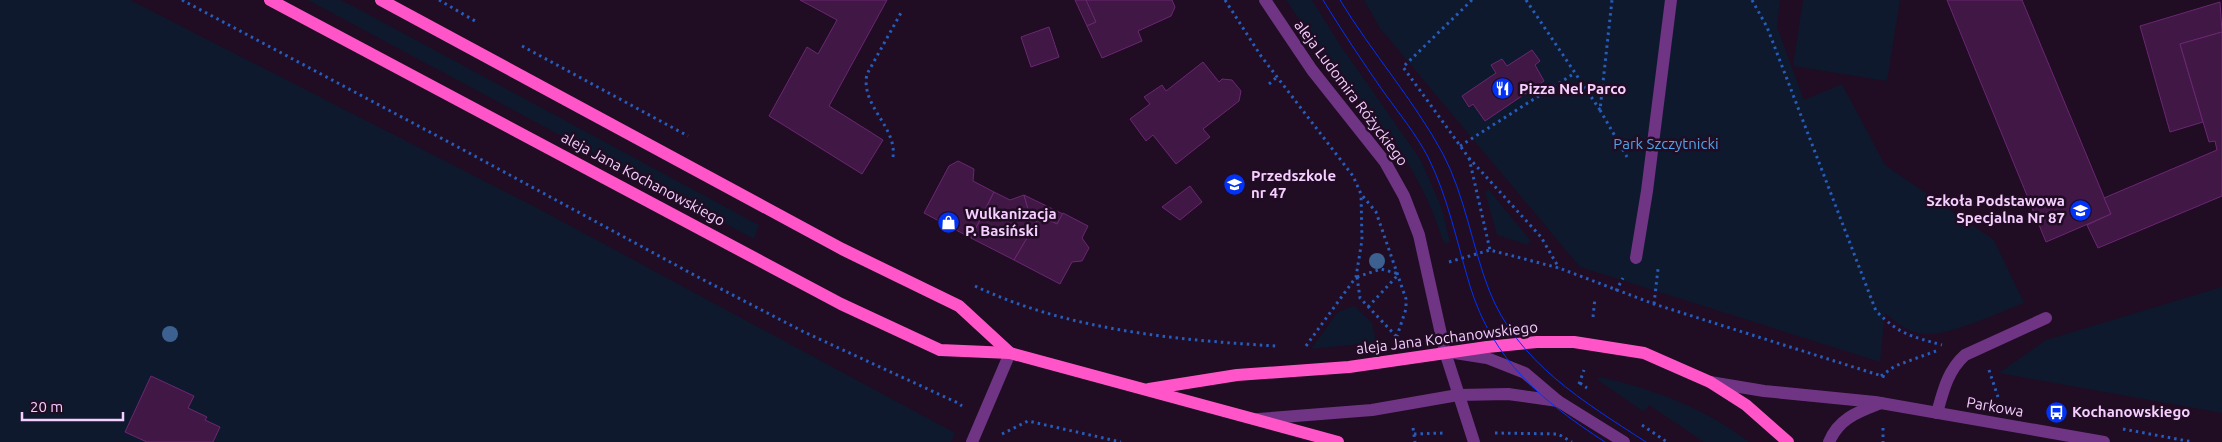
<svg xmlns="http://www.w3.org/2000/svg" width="2222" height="442" viewBox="0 0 2222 442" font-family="Ubuntu,sans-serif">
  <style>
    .green { fill: #0f192d }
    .building { fill: #401745; stroke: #6b2772 }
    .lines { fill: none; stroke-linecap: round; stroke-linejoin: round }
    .path { stroke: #265cbb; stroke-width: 3; stroke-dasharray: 2.5 4; stroke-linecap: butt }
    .minor { stroke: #703485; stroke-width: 12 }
    .major { stroke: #ff55c8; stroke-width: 12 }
    .tram { stroke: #0032f9; stroke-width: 1 }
    .tree { fill: #3c608f }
    .labels { text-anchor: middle; stroke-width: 5; stroke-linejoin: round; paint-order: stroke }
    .poi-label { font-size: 15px; font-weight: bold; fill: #f6ceff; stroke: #200c23; text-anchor: start }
    .street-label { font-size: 15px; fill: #f6ceff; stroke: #200c23 }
    .park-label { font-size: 15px; fill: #52a4e7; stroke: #200c23 }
  </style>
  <rect width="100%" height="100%" fill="#200c23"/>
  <g class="green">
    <path d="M0 0H130L539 209 955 433 951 442H0Z"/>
    <path d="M308 0H340L362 11 755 223 759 225 754 239Z"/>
    <path d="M1286 0H1312L1340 45 1420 159 1441 206 1450 242 1444 243C1431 203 1413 168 1389 133L1384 134 1326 58Z"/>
    <path d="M1364 0H1780L1777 27 1804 100 1842 84 1885 165 1994 240 2024 303C2000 312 1950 336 1925 334 1909 333 1896 323 1885 313L1880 362 1580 267 1380 28Z"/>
    <path d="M1803 0H1900L1887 81 1793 66Z"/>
    <path d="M1489 190 1530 240 1528 245 1497 235 1485 192Z"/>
    <path d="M2222 287V413L1999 373 2046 340Z"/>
    <path d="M1354 306 1372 323 1376 342 1311 349 1338 312Z"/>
    <path d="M1599 377C1652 388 1706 409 1749 442H1704L1649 405 1644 412 1598 380Z"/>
  </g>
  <g class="building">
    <path d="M800 0H887L829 106 883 140 862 174 769 116 807 47 818 54 837 20Z"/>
    <path d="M1075 0H1087L1096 22 1087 26Z"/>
    <path d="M1086 0H1172L1175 7 1171 16 1138 31 1142 41 1102 58 1087 26 1096 22Z"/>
    <path d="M1947 0H2022L2111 214 2046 242Z"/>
    <path d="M2220 2 2222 32 2180 44 2203 122 2170 132 2140 26Z"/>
    <path d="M1049 27 1059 57 1031 67 1021 37Z"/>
    <path d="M2222 32V196L2098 248 2087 225 2111 214 2104 198 2217 150 2215 141 2209 142 2180 44Z"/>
    <path d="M1532 50 1540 61 1535 65 1544 81 1485 121 1473 104 1469 107 1462 96 1496 73 1491 65 1502 59 1507 66Z"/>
    <path d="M1203 62 1219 82 1222 79 1232 80 1241 91 1239 101 1203 129 1210 137 1176 164 1153 135 1146 141 1130 119 1150 104 1144 97 1162 85 1166 91Z"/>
    <path d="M958 161 974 169 973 181 994 192 971 238 924 213 949 166Z"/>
    <path d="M1190 186 1202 202 1180 220 1162 207Z"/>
    <path d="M994 192 1010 200 1024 195 1028 209 1040 216 1014 260 971 238Z"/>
    <path d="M1024 195 1063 214 1057 224 1028 209Z"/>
    <path d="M1063 213 1088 226 1082 238 1089 248 1082 261 1072 262 1060 284 1014 260 1040 216 1057 224Z"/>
    <path d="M151 376 194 396 188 408 207 417 205 420 220 427 213 442H147L125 432Z"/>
  </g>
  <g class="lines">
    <g class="path">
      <path d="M182 0 471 154 696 276 804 332 958 403 962 406"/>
      <path d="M439 0 475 21"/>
      <path d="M1225 0 1261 56 1353 176 1361 194 1376 212 1406 299V309L1397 336"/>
      <path d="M1472 0 1403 67 1469 158 1541 237 1559 268"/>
      <path d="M1526 0 1600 110 1612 0"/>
      <path d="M1752 0 1767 27 1876 311C1900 335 1911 336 1942 345"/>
      <path d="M522 46 688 136"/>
      <path d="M1269 84 1277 77"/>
      <path d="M1600 110 1627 157"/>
      <path d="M1460 146 1575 73"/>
      <path d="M893 157C897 126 860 106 867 74L902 11"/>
      <path d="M1469 158 1490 250"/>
      <path d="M1449 262 1490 250 1559 268 1654 304 1885 377"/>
      <path d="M1357 277 1360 298 1396 336"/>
      <path d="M1357 277 1381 269 1399 274"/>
      <path d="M975 286C1067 330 1176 340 1276 346"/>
      <path d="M1616 291 1623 278"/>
      <path d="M1654 304 1658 269"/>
      <path d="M1368 307 1399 274"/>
      <path d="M1593 317 1595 298"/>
      <path d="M1306 346 1356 277 1362 240 1361 194"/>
      <path d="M1989 370 1999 400"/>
      <path d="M1881 376 1895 366 1936 351"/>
      <path d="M1580 383 1587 388"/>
      <path d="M1579 384 1584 370"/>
      <path d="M1642 425 1667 442"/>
      <path d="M1413 428 1415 442"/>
      <path d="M1883 428V442"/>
      <path d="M2123 429 2193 442"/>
      <path d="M1495 433 1558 434 1572 442"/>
      <path d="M1002 434 1028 421 1121 442"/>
      <path d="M1414 434 1445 433"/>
    </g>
    <g class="minor">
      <path d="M1265 0 1312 70 1385 162 1404 196 1419 235 1445 352 1474 442"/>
      <path d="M1636 258 1647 191 1671 0"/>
      <path d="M1455 353 1487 358 1525 373 1558 401 1624 442"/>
      <path d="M1710 382 1764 391 1875 402 2104 442"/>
      <path d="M1937 413C1943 391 1948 370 1965 355L2046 318"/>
      <path d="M1258 419 1372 410 1458 395 1508 394 1558 401"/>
      <path d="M972 442 1010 353"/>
      <path d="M1829 442C1839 418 1858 412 1881 403"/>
    </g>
    <g class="major">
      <path d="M270 0 841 304 940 350 1010 353 1338 442"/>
      <path d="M381 0 842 249 959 306 1010 353"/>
      <path d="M1149 389 1237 375 1349 367 1487 347 1537 342H1574L1644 353 1710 382 1746 405 1788 442"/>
    </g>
    <g class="tram">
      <path d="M1323 0C1342 31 1362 61 1383 91 1398 112 1416 134 1428 157 1448 197 1457 243 1470 286 1493 361 1542 401 1605 442"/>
      <path d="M1340 0C1372 53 1414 100 1443 154 1465 196 1472 246 1489 290 1517 362 1584 402 1646 442"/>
    </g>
  </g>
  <g class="tree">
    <circle cx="1377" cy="261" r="8"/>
    <circle cx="170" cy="334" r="8"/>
  </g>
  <defs>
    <symbol id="restaurant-disc" viewBox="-11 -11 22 22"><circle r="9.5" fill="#0032f9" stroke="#200c23"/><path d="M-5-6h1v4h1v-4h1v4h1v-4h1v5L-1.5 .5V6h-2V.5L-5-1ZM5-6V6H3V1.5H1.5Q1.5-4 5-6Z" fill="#fff"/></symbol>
    <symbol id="school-disc" viewBox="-11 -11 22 22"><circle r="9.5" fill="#0032f9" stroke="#200c23"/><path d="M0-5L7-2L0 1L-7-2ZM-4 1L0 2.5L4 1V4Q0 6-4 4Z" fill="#fff"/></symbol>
    <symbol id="shop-disc" viewBox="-11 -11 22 22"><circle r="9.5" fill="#0032f9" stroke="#200c23"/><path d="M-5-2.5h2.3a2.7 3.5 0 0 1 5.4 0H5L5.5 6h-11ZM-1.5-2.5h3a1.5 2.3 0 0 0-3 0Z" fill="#fff"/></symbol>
    <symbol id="bus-disc" viewBox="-11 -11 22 22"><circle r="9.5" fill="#0032f9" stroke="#200c23"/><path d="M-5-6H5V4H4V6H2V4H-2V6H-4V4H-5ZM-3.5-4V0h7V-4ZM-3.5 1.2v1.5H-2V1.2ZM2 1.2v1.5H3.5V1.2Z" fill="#fff"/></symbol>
  </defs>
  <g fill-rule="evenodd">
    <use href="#restaurant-disc" x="1490" y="76" width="25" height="25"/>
    <use href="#school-disc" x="1222" y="172" width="25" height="25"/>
    <use href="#school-disc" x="2068" y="198" width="25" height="25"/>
    <use href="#shop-disc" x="936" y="210" width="25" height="25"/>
    <use href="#bus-disc" x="2044" y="400" width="25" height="25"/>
  </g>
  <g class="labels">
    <g class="poi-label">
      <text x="1519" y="94">Pizza Nel Parco</text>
      <text x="1251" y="181">Przedszkole<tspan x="1251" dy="17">nr 47</tspan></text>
      <text x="2065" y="206" text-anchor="end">Szkoła Podstawowa<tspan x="2065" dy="17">Specjalna Nr 87</tspan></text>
      <text x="965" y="219">Wulkanizacja<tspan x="965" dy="17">P. Basiński</tspan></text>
      <text x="2072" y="417">Kochanowskiego</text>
    </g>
    <g class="street-label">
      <text transform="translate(1351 93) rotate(53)" y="5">aleja Ludomira Różyckiego</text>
      <text transform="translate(643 179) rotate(28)" y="5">aleja Jana Kochanowskiego</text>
      <text transform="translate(1447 338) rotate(-7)" y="5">aleja Jana Kochanowskiego</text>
      <text transform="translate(1995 407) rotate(10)" y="5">Parkowa</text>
    </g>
    <g class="park-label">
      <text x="1666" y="149">Park Szczytnicki</text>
    </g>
  </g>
  <path d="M22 412v8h101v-8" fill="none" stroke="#f6ceff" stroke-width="2.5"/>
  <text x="30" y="412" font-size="15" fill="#f6ceff" stroke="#200c23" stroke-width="4" paint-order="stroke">20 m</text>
</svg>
